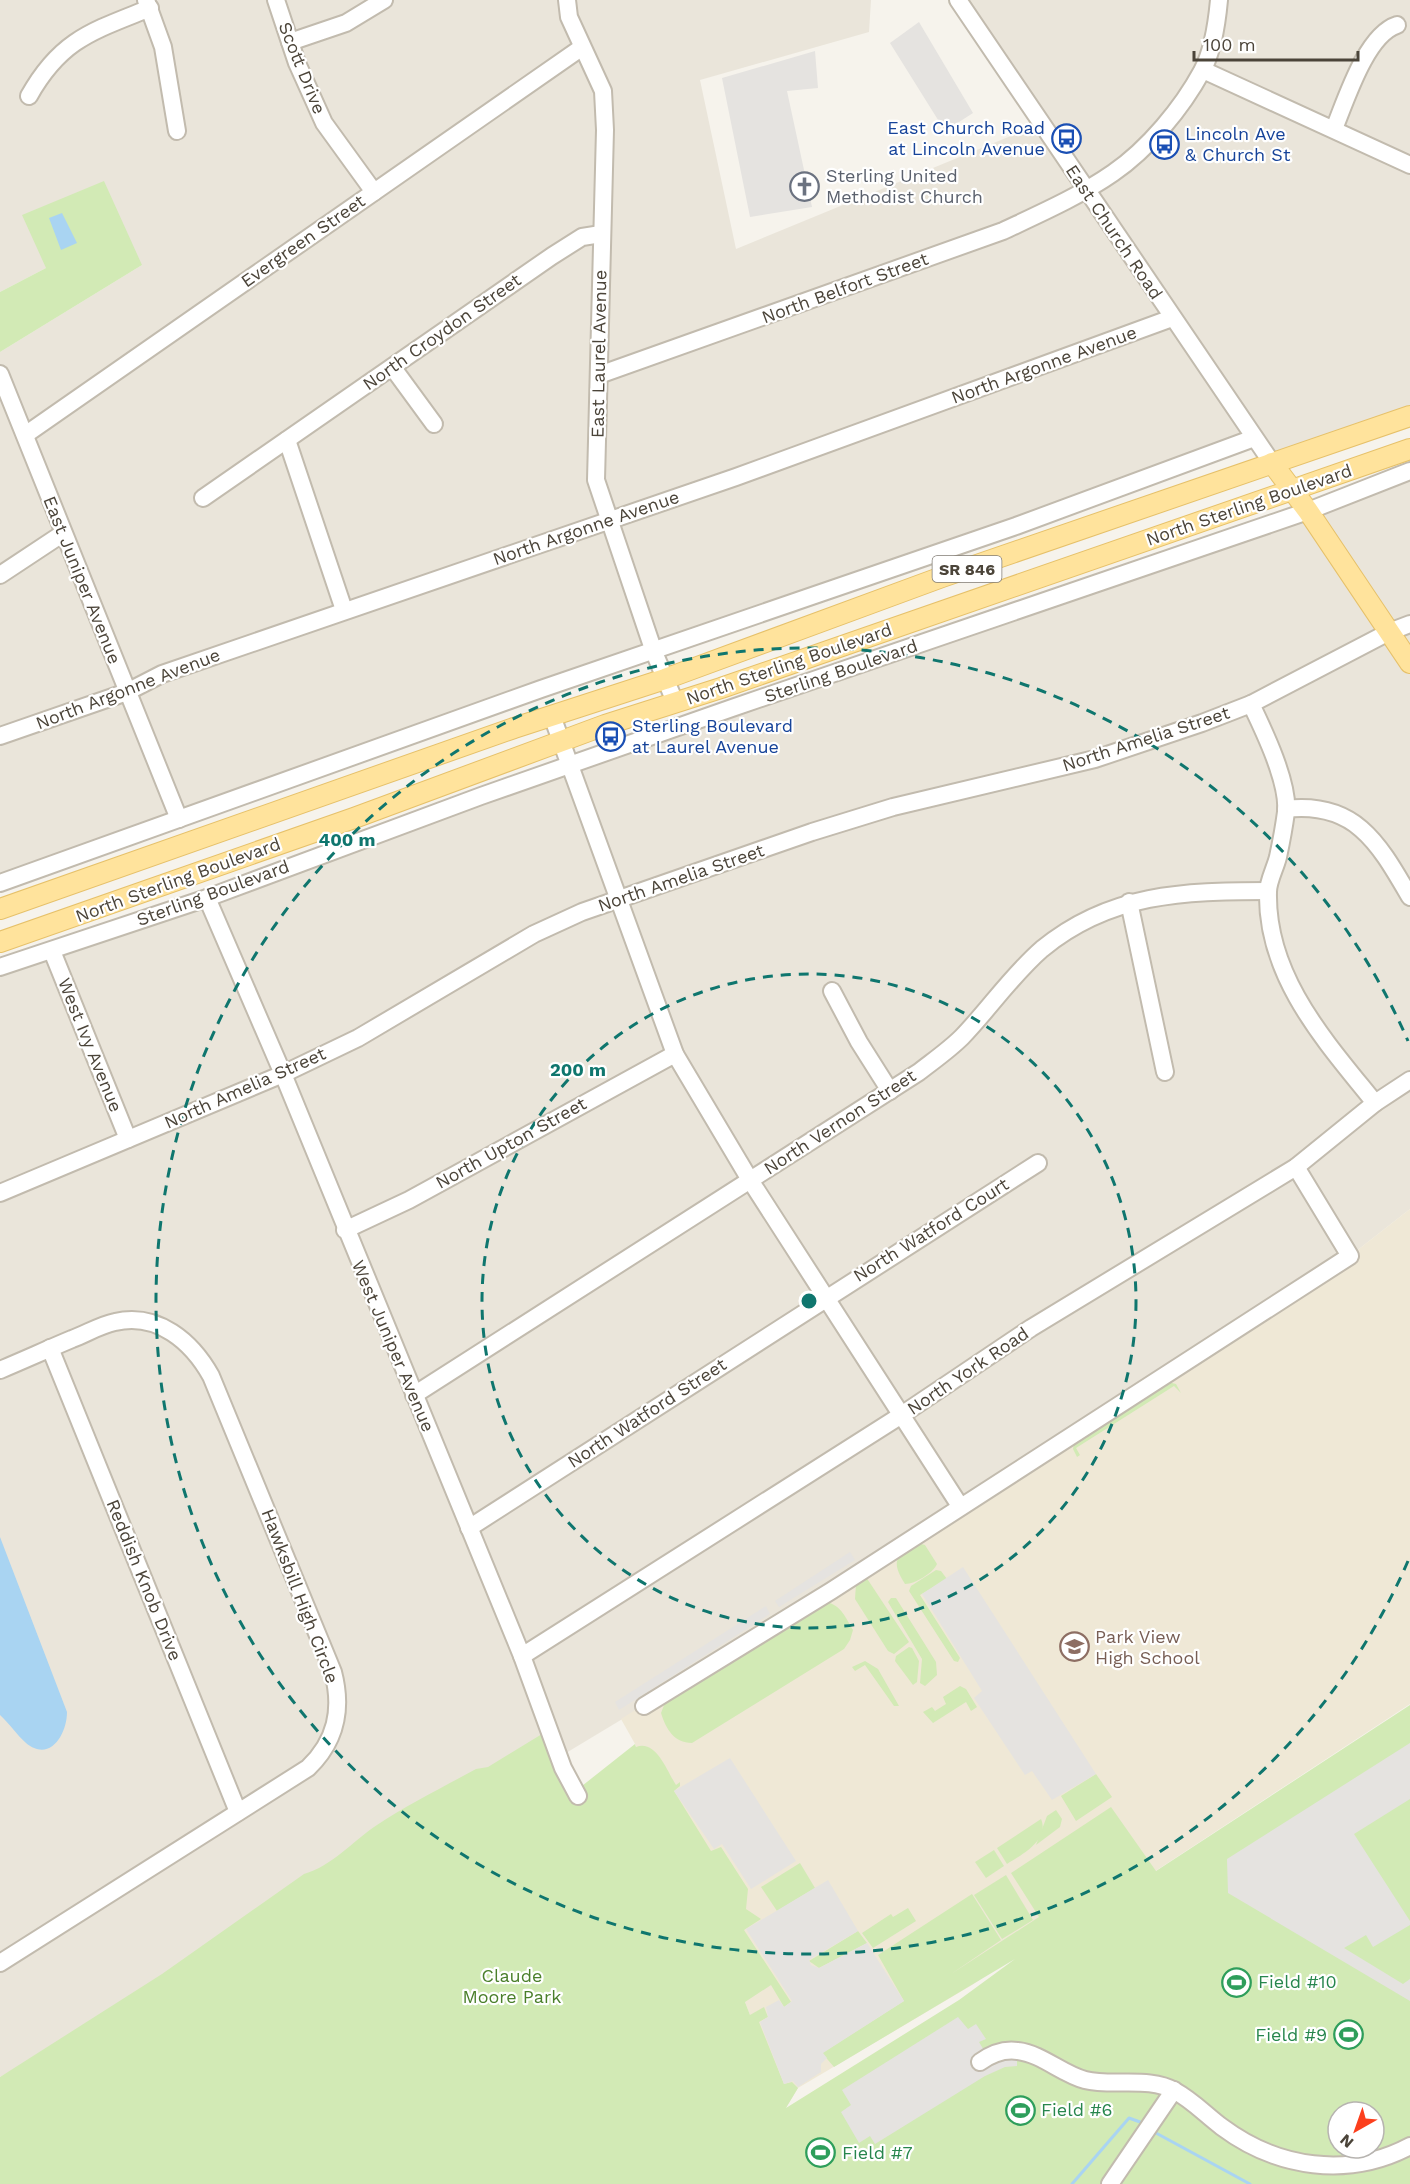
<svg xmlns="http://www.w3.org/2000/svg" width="1410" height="2184" viewBox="0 0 1410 2184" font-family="'Work Sans',sans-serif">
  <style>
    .residential { fill: #eae5da }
    .education { fill: #efe8d6 }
    .green { fill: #d2eab5; fill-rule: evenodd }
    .parking { fill: #e5e3e0 }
    .water { fill: #a9d4f2 }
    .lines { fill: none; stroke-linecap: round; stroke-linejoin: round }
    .stream { stroke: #a9d4f2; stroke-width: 3 }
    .minor-casing { stroke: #c2bbae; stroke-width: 20 }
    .major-casing { stroke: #e6c16a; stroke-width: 22 }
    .minor { stroke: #fff; stroke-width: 16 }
    .major { stroke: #ffe39c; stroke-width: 20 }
    .ring { fill: none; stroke: #0f766e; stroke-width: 3; stroke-dasharray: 10 8 }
    .labels { text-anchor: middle; stroke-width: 4.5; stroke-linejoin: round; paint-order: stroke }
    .shield { fill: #fff; stroke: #817c74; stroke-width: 1.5 }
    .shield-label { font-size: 16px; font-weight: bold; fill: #4b4439 }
    .street-label { font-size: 18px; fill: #4b4439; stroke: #fff }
    .transit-label { font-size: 18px; fill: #164399; stroke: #fff; text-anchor: start }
    .worship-label { font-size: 18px; fill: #5b616d; stroke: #fff; text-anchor: start }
    .education-label { font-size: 18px; fill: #785e54; stroke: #fff; text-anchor: start }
    .park-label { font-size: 18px; fill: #4a7f2a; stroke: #fff }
    .leisure-label { font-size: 18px; fill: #27864d; stroke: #fff; text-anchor: start }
    .centre { fill: #0f766e; stroke: #fff; stroke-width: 3 }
    .ring-label { font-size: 18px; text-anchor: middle; font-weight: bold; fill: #0f766e; stroke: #fff; stroke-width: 4.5; stroke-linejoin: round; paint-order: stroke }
  </style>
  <rect width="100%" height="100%" fill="#f6f3ec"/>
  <g class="residential">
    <path d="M0 0H871L869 32 700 80 736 249 1040 124 958 0H1410V416L1272 463 1254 439 0 883V352L142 265 46 268 0 292Z"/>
    <path d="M1410 471V1209L1350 1256 644 1706 566 1753 0 2077V967Z"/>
  </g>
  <path class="education" d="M1410 1209V1704L1157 1870 1078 1914 972 1985 798 2088 785 2109 745 2002 635 1744 621 1719 1350 1256Z"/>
  <g class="green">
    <path d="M104 181 142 265 0 352V292L46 268 22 215Z"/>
    <path d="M1168 1382 1176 1384 1181 1393 1174 1386 1076 1448 1080 1455 1077 1457 1073 1449 1074 1443Z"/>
    <path d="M918 1543 925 1545 937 1564C933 1573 915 1584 905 1584 890 1560 896 1556 918 1543Z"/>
    <path d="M936 1570 941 1571 947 1579 920 1595 960 1658 958 1662 954 1661 909 1591 911 1586Z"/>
    <path d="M866 1577 909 1642 894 1654 888 1651 855 1599 856 1584Z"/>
    <path d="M891 1598H896L936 1662 937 1675 925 1686 920 1683 922 1659 888 1602Z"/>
    <path d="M822 1601C841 1604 844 1615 853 1630L850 1640 844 1649 692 1743C674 1743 666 1729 661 1713L666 1700Z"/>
    <path d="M909 1647 912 1648 919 1661 917 1682 913 1685 895 1661 896 1656Z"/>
    <path d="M865 1661 878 1669 899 1706H894L865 1665 855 1671 852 1667Z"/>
    <path d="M960 1686 966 1689 977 1707 971 1711 966 1702 933 1723 923 1712 932 1707 935 1711 946 1704 943 1697Z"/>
    <path d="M1410 1705V2184H0V2077L162 1974 304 1874C332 1866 353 1841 377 1825 409 1804 443 1787 476 1769L488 1767 542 1734 568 1797 635 1744 636 1747C656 1739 667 1771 676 1785L680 1782V1786L674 1791 711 1851 721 1847 748 1889 746 1909 761 1919 744 1930 791 2002 784 2007 771 1985 745 2002 750 2015 764 2007 768 2017 759 2022 784 2084 792 2082 798 2088 786 2108 959 2000 1015 1959 834 2067 822 2053 904 2001 878 1955 972 1894 1001 1940 951 1974 1039 1917 1011 1873 1111 1807 1156 1871ZM1338 2112H1374V2148H1338Z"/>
    <path d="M1096 1774 1112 1797 1076 1821 1061 1796Z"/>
    <path d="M1056 1810 1062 1819 1060 1827 1036 1845 1047 1816Z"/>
    <path d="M1041 1819C1050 1840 1021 1855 1007 1864L997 1848Z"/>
    <path d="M994 1850 1004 1866 986 1878 975 1862Z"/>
    <path d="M800 1863 815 1888 777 1911 761 1887Z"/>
    <path d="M1006 1875 1033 1920 1002 1939 974 1895Z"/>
    <path d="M908 1908 916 1921 873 1948 862 1933 891 1914 893 1917Z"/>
    <path d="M858 1931 867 1943 819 1968 809 1961Z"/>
  </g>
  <g class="parking">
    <path d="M919 22 973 113 945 131 890 43Z"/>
    <path d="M815 51 818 88 787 91 812 207 750 217 722 78Z"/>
    <path d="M850 1552 855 1560 779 1607 775 1601Z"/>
    <path d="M963 1567 1096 1774 1052 1800 1032 1771 1025 1775 974 1698 982 1691 922 1594Z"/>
    <path d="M766 1606 770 1614 619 1710 615 1702Z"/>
    <path d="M1410 1743V1799L1354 1834 1410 1921V1925L1373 1947 1366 1935 1344 1948 1403 1984 1410 1979V2001L1228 1893 1227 1859Z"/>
    <path d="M730 1758 796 1861 751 1889 722 1844 714 1849 674 1791Z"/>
    <path d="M828 1880 858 1931 809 1960 811 1965 819 1968 867 1943 904 2001 823 2053 827 2058 821 2064V2072L798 2087 793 2081 784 2084 760 2022 768 2017 766 2007 779 2000 784 2007 792 2001 746 1929Z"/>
    <path d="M958 2017 968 2029 976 2024 986 2039 979 2042 988 2057 1017 2051V2066L1005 2067 985 2076 875 2144 870 2136 859 2143 841 2112 851 2105 842 2090Z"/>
  </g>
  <g class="water">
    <path d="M62 213 77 243 61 250 49 218Z"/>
    <path d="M0 1537 67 1712C67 1734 50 1763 26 1743 17 1735 9 1723 0 1715Z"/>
  </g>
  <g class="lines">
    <g class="stream">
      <path d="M1156 2133 1250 2184"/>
      <path d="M1072 2184 1129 2118 1140 2122"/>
    </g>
    <defs>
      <g id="minor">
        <path d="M146 0 163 47 177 131"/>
        <path d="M276 0 297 63 324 123 374 192"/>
        <path d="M567 0 569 17 603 91 605 130 596 480 654 652 675 702"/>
        <path d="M958 0 1272 463"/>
        <path d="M290 42 346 23 384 0"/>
        <path d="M1203 70 1410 165"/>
        <path d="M29 96C61 39 93 31 150 8"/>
        <path d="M1334 129C1346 100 1366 35 1397 25"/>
        <path d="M393 368 434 424"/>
        <path d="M0 374 179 819"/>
        <path d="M599 375 1003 231C1039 214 1080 196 1113 173 1148 149 1182 108 1202 71 1213 51 1217 22 1219 0"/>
        <path d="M25 435 581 48"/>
        <path d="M287 440 344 610"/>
        <path d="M203 498 552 256 582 237 601 234"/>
        <path d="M0 575 62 534"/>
        <path d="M1251 704C1264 731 1289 783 1286 812 1284 827 1281 843 1278 857 1275 869 1268 881 1268 892 1266 977 1326 1042 1375 1103"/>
        <path d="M552 716 675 1054 750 1180 960 1506"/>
        <path d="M0 736 127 692 162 674 736 477 1172 318"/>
        <path d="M1286 809C1356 801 1379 844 1410 897"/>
        <path d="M0 883 541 689 1016 526 1254 438"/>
        <path d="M207 898 283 1074 522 1656 563 1768 578 1796"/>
        <path d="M1129 902 1165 1072"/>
        <path d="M52 951 128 1139"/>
        <path d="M0 967 207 898 481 796 732 708 1308 511 1410 471"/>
        <path d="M832 991 859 1042 890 1091"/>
        <path d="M0 1193 283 1074 358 1038 534 934 582 912 812 832 893 807 1095 759 1202 723 1251 704 1389 632 1410 624"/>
        <path d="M345 1230 409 1200 675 1054"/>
        <path d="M50 1348 238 1812"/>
        <path d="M0 1370C24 1360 48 1349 72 1339 86 1334 100 1325 115 1322 158 1312 192 1342 211 1376L333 1672C343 1710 336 1741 308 1768L0 1963"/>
        <path d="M414 1395 919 1072C933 1061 949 1050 962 1037 989 1009 1012 975 1042 949 1110 893 1184 891 1268 891"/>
        <path d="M469 1528 1038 1163"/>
        <path d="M522 1656 900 1416 1031 1328 1296 1167 1375 1103 1410 1080"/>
        <path d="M644 1706 831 1591 1350 1256 1296 1167"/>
        <path d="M980 2062C991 2054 1005 2049 1018 2051 1042 2054 1062 2074 1085 2080 1113 2087 1149 2076 1175 2091 1192 2100 1206 2115 1222 2127 1277 2168 1348 2179 1410 2146"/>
        <path d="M1110 2184 1174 2090"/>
      </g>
      <g id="major">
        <path d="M1272 463 1308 511 1410 663"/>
        <path d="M0 909 514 728 665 679 942 577 1410 416"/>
        <path d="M0 942 354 818 605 725 721 688 1410 449"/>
      </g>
    </defs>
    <use href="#minor" class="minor-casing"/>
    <use href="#major" class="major-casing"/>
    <use href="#minor" class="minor"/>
    <use href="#major" class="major"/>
  </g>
  <g class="ring">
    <circle cx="809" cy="1301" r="327"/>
    <path d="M1408 1561A653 653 0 1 1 1408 1041"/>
  </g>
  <defs>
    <symbol id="bus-ring" viewBox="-11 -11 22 22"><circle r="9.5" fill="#fff" stroke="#1a4fb4" stroke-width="1.5"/><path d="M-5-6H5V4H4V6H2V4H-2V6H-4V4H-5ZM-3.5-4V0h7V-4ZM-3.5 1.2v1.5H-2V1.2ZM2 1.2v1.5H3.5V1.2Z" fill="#1a4fb4"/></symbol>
    <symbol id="church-ring" viewBox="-11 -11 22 22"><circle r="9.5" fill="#fff" stroke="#6b7280" stroke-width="1.5"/><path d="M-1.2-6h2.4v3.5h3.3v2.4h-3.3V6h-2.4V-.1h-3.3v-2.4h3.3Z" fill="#6b7280"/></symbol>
    <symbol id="school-ring" viewBox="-11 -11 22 22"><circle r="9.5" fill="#fff" stroke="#8d6e63" stroke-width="1.5"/><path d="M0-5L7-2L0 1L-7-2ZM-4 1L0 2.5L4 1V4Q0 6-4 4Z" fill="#8d6e63"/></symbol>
    <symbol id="stadium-ring" viewBox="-11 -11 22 22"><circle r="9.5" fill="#fff" stroke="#2e9e5b" stroke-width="1.5"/><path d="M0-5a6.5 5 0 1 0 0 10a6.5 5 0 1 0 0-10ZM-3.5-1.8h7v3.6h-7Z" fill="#2e9e5b"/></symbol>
  </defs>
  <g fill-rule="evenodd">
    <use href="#bus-ring" x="1050" y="122" width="33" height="33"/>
    <use href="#bus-ring" x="1148" y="128" width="33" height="33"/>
    <use href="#church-ring" x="788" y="170" width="33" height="33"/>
    <use href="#bus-ring" x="594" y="720" width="33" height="33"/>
    <use href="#school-ring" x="1058" y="1630" width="33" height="33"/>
    <use href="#stadium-ring" x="1220" y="1966" width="33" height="33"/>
    <use href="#stadium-ring" x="1332" y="2018" width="33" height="33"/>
    <use href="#stadium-ring" x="1004" y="2094" width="33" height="33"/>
    <use href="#stadium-ring" x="804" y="2136" width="33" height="33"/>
  </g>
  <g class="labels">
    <rect class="shield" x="932.5" y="556" width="69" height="26" rx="4.5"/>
    <g class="shield-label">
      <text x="967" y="575">SR 846</text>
    </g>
    <g class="street-label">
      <text transform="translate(302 68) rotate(68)" y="6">Scott Drive</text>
      <text transform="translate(1114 232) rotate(56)" y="6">East Church Road</text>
      <text transform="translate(303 241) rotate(-35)" y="6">Evergreen Street</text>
      <text transform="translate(845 288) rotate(-20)" y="6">North Belfort Street</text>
      <text transform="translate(442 332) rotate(-35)" y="6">North Croydon Street</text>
      <text transform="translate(599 354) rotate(-89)" y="6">East Laurel Avenue</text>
      <text transform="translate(1044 365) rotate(-20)" y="6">North Argonne Avenue</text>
      <text transform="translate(1249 505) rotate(-19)" y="6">North Sterling Boulevard</text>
      <text transform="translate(586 528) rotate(-19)" y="6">North Argonne Avenue</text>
      <text transform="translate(82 580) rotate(68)" y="6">East Juniper Avenue</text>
      <text transform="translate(789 664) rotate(-19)" y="6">North Sterling Boulevard</text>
      <text transform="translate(841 671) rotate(-19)" y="6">Sterling Boulevard</text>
      <text transform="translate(128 689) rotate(-21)" y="6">North Argonne Avenue</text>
      <text transform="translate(1146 739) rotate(-18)" y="6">North Amelia Street</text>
      <text transform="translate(681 878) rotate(-19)" y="6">North Amelia Street</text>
      <text transform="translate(178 880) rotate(-20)" y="6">North Sterling Boulevard</text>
      <text transform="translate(213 893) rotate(-20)" y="6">Sterling Boulevard</text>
      <text transform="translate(90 1045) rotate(68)" y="6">West Ivy Avenue</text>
      <text transform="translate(245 1088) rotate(-24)" y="6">North Amelia Street</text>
      <text transform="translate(840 1122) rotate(-33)" y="6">North Vernon Street</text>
      <text transform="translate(511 1143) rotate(-29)" y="6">North Upton Street</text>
      <text transform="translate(931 1230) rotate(-32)" y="6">North Watford Court</text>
      <text transform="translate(393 1346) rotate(67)" y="6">West Juniper Avenue</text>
      <text transform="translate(968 1371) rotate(-34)" y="6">North York Road</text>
      <text transform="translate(647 1413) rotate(-33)" y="6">North Watford Street</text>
      <text transform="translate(144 1580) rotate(68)" y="6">Reddish Knob Drive</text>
      <text transform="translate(300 1596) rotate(69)" y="6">Hawksbill High Circle</text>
    </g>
    <g class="transit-label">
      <text x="1045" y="134" text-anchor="end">East Church Road<tspan x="1045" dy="21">at Lincoln Avenue</tspan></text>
      <text x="1185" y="140">Lincoln Ave<tspan x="1185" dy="21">&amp; Church St</tspan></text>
      <text x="632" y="732">Sterling Boulevard<tspan x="632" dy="21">at Laurel Avenue</tspan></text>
    </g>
    <g class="worship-label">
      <text x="826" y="182">Sterling United<tspan x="826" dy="21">Methodist Church</tspan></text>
    </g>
    <g class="education-label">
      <text x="1095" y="1643">Park View<tspan x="1095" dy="21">High School</tspan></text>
    </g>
    <g class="park-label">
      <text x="512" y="1982">Claude<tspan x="512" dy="21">Moore Park</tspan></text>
    </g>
    <g class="leisure-label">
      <text x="1258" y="1988">Field #10</text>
      <text x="1327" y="2041" text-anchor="end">Field #9</text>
      <text x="1041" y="2116">Field #6</text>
      <text x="842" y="2159">Field #7</text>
    </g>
  </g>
  <circle cx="809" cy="1301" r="9" class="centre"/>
  <g class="ring-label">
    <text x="347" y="846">400 m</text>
    <text x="578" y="1076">200 m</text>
  </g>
  <g transform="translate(1356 2130) rotate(220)"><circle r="28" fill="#ffffff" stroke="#b7b4b0" stroke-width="1.5"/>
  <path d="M0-4.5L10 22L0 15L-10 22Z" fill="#fc3f1d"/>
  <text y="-9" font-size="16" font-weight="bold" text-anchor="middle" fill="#4b4439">N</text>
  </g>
  <path d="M1194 51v9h164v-9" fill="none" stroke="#4b4439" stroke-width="3"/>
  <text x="1203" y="51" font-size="18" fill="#4b4439" stroke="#ffffff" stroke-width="4.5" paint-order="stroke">100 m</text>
</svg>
